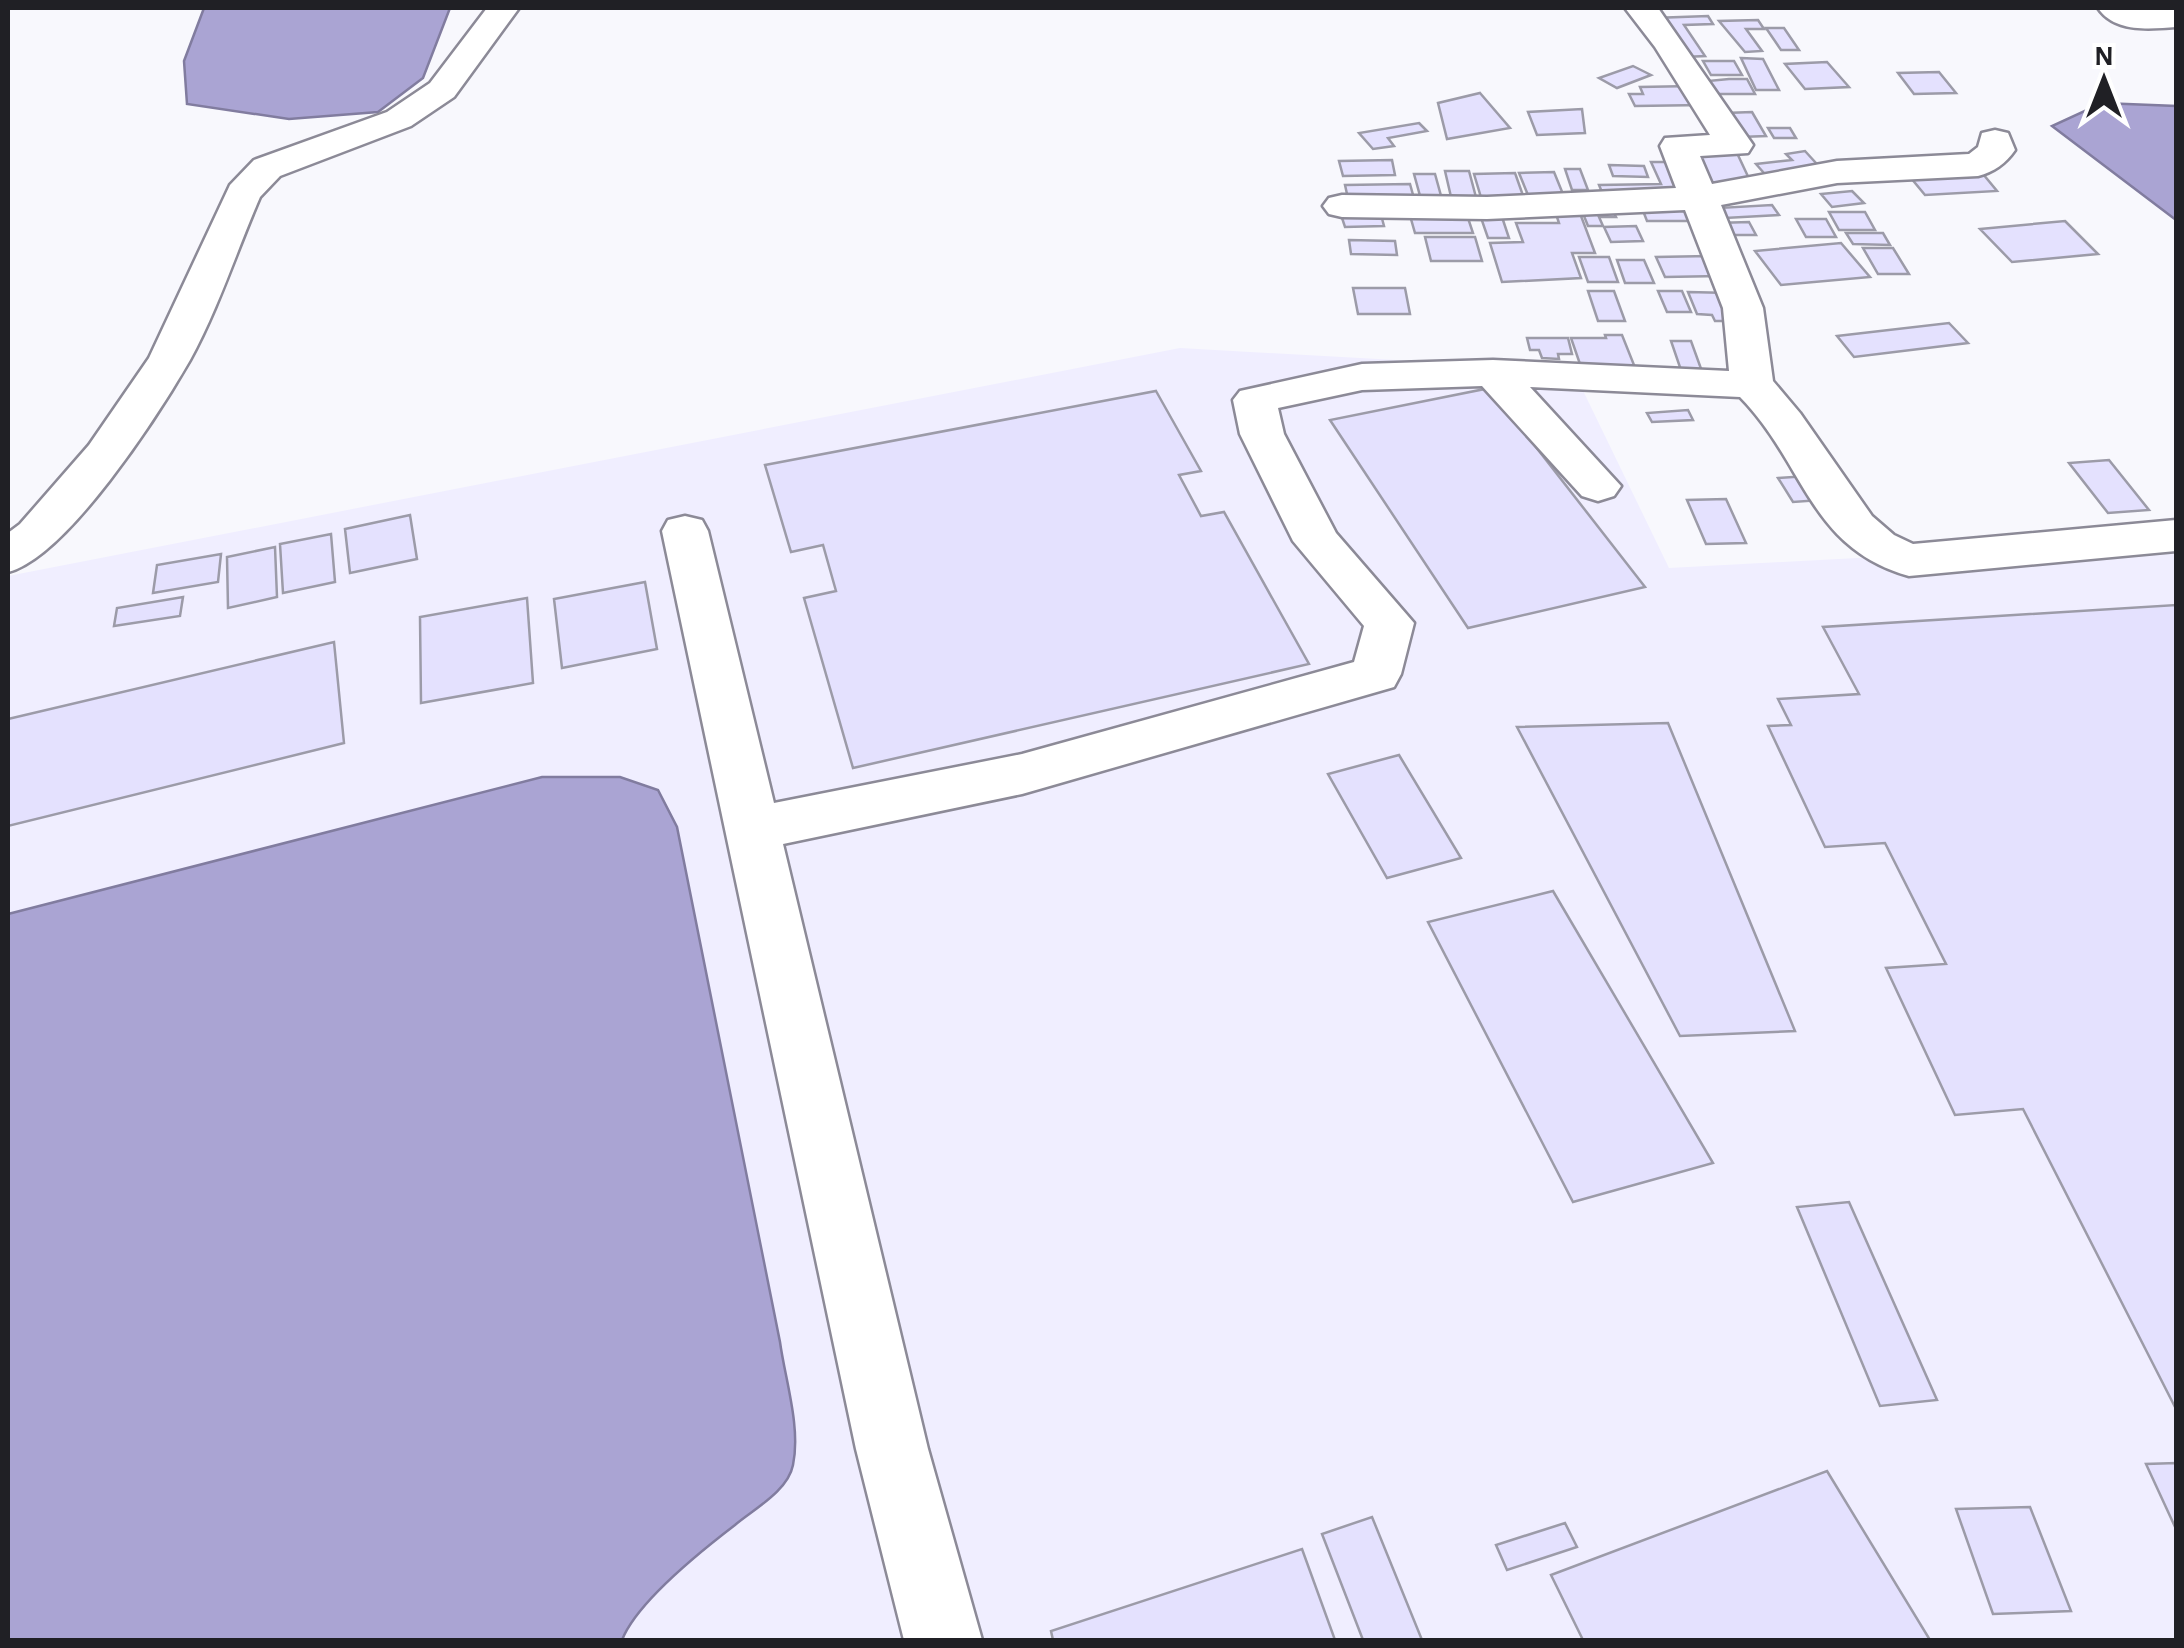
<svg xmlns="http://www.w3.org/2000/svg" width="2184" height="1648" viewBox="0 0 2184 1648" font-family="'Alegreya Sans',sans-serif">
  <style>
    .built { fill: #f0eeff }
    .water { fill: #aaa4d3; stroke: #817c9f; stroke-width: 2.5 }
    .building { fill: #e4e1fe; stroke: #9c9ba8; stroke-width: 2.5 }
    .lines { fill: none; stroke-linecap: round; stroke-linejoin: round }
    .minor-casing { stroke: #8c8a97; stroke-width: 5 }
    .minor { fill: #fff; fill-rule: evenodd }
  </style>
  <rect width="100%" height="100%" fill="#f8f8fd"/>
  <path class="built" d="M1180 348 1573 370 1669 568 2176 541V1640H8V576Z"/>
  <g class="water">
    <path d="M204 8H450L423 78 378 112 289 119 187 104 184 61Z"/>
    <path d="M2102 103 2176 106V220L2052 126Z"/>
    <path d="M542 777H620L658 790 677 827 780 1342C785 1379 801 1427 793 1465 788 1491 754 1509 735 1525 701 1551 637 1602 622 1640H8V914Z"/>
  </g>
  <g class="building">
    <path d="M1708 16 1713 24 1684 25 1705 56 1684 57 1654 18Z"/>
    <path d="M1758 20 1764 29H1746L1762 51 1745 52 1719 21Z"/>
    <path d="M1766 28H1784L1799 50H1781Z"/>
    <path d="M1741 58 1763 59 1779 90H1756Z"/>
    <path d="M1703 61H1734L1742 75H1711Z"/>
    <path d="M1827 62 1849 87 1805 89 1785 64Z"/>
    <path d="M1633 66 1651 75 1617 88 1599 78Z"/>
    <path d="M1939 72 1956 93 1914 94 1898 73Z"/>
    <path d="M1729 79H1747L1755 94H1715L1708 81Z"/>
    <path d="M1692 86 1703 105 1635 106 1629 94H1643L1640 87Z"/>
    <path d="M1480 93 1510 128 1447 139 1438 103Z"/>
    <path d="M1582 109 1585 133 1537 135 1528 112Z"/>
    <path d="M1752 112 1766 136 1740 137 1726 113Z"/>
    <path d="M1419 123 1427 131 1388 138 1394 146 1373 149 1359 133Z"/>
    <path d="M1768 128H1790L1796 138H1774Z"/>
    <path d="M1805 151 1826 174 1771 181 1756 164 1792 160 1786 154Z"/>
    <path d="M1689 153H1737L1752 185H1708Z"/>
    <path d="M1392 160 1395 175 1343 176 1339 161Z"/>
    <path d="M1651 162H1671L1687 197H1604L1599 185 1661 184Z"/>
    <path d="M1609 165 1644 166 1648 177 1613 176Z"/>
    <path d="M1565 169H1580L1588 190H1572Z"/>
    <path d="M1445 171H1469L1477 201H1452Z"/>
    <path d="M1554 172 1565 199 1530 200 1519 173Z"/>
    <path d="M1515 173 1526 204H1483L1474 174Z"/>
    <path d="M1414 174H1435L1443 203H1422Z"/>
    <path d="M1983 174 1997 191 1925 195 1911 178Z"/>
    <path d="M1410 184 1415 202 1349 203 1345 185Z"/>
    <path d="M1852 191 1864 203 1832 207 1821 194Z"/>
    <path d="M1640 203H1694L1702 221H1647Z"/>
    <path d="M1610 205 1616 217H1599L1603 226H1588L1580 206Z"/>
    <path d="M1772 205 1779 215 1725 218 1718 208Z"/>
    <path d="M1554 208H1578L1595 253H1572L1581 278 1502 282 1490 243 1523 242 1516 223H1559Z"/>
    <path d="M1380 211 1384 226 1345 227 1340 212Z"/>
    <path d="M1500 211 1509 238H1488L1479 212Z"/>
    <path d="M1409 212H1466L1473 233H1415Z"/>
    <path d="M1829 212H1865L1875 230H1839Z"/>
    <path d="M1796 219H1826L1836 237H1806Z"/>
    <path d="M2065 221 2098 254 2012 262 1980 229Z"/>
    <path d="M1749 222 1756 235H1724L1717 223Z"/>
    <path d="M1636 226 1643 241 1611 242 1604 227Z"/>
    <path d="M1846 233H1883L1890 245 1853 244Z"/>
    <path d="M1425 237H1475L1482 261H1431Z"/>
    <path d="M1349 240 1395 241 1397 255 1351 254Z"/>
    <path d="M1841 243 1870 277 1781 285 1755 251Z"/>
    <path d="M1863 248H1893L1909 274H1878Z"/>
    <path d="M1709 256 1719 276 1665 277 1656 257Z"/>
    <path d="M1579 257H1609L1618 282H1588Z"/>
    <path d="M1617 260H1644L1654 283H1625Z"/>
    <path d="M1353 288H1405L1410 314H1358Z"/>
    <path d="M1588 291H1614L1625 321H1598Z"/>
    <path d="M1658 291H1682L1691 312H1667Z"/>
    <path d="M1688 292 1730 293 1742 321H1715L1712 315 1697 314Z"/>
    <path d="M1949 323 1968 343 1854 357 1837 336Z"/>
    <path d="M1605 335H1622L1634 365 1581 367 1571 338H1606Z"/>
    <path d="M1527 338H1568L1572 354H1558L1559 359 1542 358 1539 350H1530Z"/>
    <path d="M1671 341H1691L1704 377 1683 376Z"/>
    <path d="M1490 388 1645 587 1468 628 1330 420Z"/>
    <path d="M1156 391 1201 471 1179 475 1201 516 1224 512 1309 664 853 768 804 598 836 591 823 545 791 552 765 465Z"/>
    <path d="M1688 410 1693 420 1652 422 1647 413Z"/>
    <path d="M2109 460 2149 510 2108 513 2069 463Z"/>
    <path d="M1808 476 1822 500 1793 502 1778 478Z"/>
    <path d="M1726 499 1746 543 1706 544 1687 500Z"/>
    <path d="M410 515 417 559 350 573 345 529Z"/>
    <path d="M331 534 335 582 283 593 280 544Z"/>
    <path d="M275 547 277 597 228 608 227 557Z"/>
    <path d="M221 554 218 582 153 593 157 565Z"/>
    <path d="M645 582 657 649 562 668 554 599Z"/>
    <path d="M183 597 180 616 114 626 117 608Z"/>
    <path d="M527 598 533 683 421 703 420 617Z"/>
    <path d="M2176 605V1409L2023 1109 1955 1115 1886 968 1946 964 1885 843 1825 847 1768 726 1791 725 1778 699 1859 694 1823 627Z"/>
    <path d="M334 642 344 743 8 826V719Z"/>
    <path d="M1668 723 1795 1031 1680 1036 1517 727Z"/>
    <path d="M1399 755 1461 858 1387 878 1328 774Z"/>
    <path d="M1553 891 1713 1163 1573 1202 1428 922Z"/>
    <path d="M1849 1202 1937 1400 1880 1406 1797 1207Z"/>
    <path d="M2176 1463V1529L2146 1464Z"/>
    <path d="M1827 1471 1930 1640H1583L1551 1575Z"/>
    <path d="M2030 1507 2071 1611 1993 1614 1956 1509Z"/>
    <path d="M1372 1517 1422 1640H1363L1322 1534Z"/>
    <path d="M1565 1523 1577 1547 1507 1570 1496 1545Z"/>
    <path d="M1302 1549 1335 1640H1053L1051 1631Z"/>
  </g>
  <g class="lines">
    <defs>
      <g id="minor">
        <path d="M487 8H519L454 97 411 126 280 176 260 197C237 250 218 309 190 360 159 414 67 557 8 572V533L20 524 89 445 149 358 230 185 254 160 387 112 430 83Z"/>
        <path d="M1625 8H1658L1753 145 1748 153 1700 156 1712 184 1837 161 1969 154 1978 147 1982 133 1995 130 2008 133 2015 150C2006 163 1994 172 1978 176L1837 183 1721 205 1763 308 1773 381 1800 413 1872 516 1894 535 1913 544 2176 520V551L1909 576C1809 548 1805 463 1740 397L1530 387 1621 486 1614 496 1598 501 1582 496 1482 386 1362 390 1278 408 1284 434 1336 533 1414 623 1401 674 1394 687 1022 794 783 844 928 1449 982 1640H904L856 1449 662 531 668 520 685 516 702 520 708 531 774 803 1022 754 1354 662 1364 626 1293 541 1240 434 1233 400 1240 391 1362 364 1493 360 1729 371 1723 308 1685 210 1487 219 1342 217 1329 214 1323 206 1329 198 1342 195 1487 197 1676 188 1660 146 1665 138 1710 135 1655 47Z"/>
        <path d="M2098 8H2176V27C2150 29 2115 33 2098 8Z"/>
      </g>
    </defs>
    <use href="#minor" class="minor-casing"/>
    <use href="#minor" class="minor"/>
  </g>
  <rect width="2184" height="1648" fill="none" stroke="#202025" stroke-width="20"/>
  <g transform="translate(2104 80)" stroke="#ffffff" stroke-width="8" paint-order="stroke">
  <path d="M0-8L18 38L0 25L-18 38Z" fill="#202025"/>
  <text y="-15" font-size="28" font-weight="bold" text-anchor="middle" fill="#202025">N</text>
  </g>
</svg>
